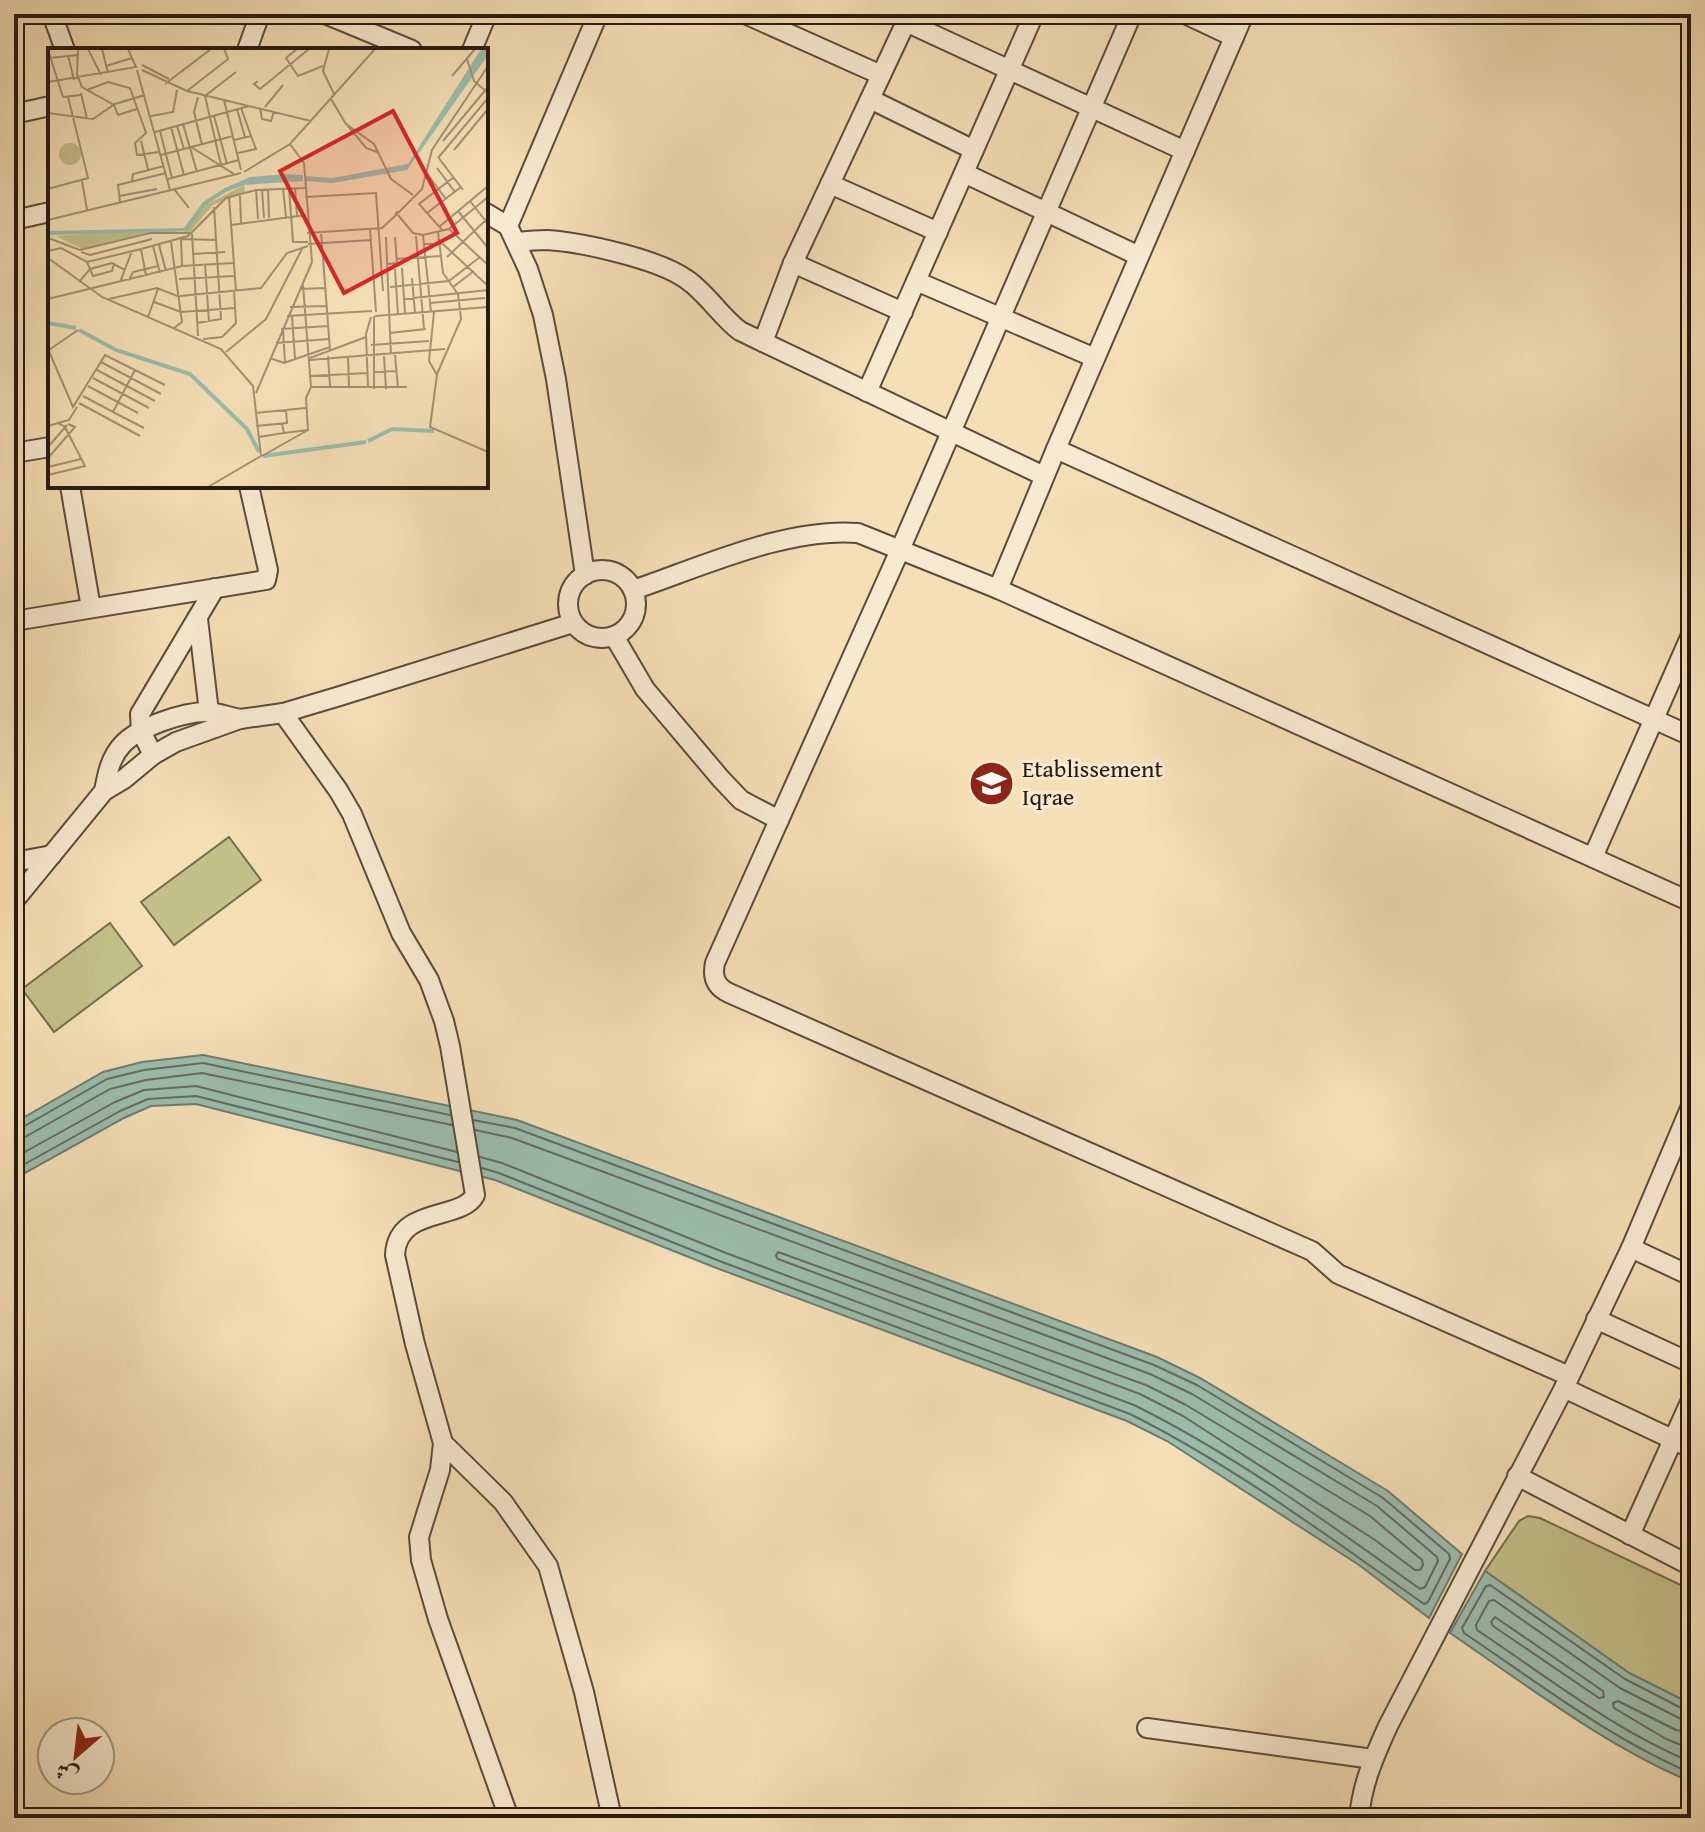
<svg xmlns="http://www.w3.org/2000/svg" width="1705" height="1832" viewBox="0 0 1705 1832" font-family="'Gentium Book Plus',Amiri,serif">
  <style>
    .green { fill: #c3c089; stroke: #756e4e; stroke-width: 2 }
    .water { fill: #9cbdae; stroke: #6d7c70; stroke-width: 2 }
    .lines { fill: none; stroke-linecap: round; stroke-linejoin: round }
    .shore { stroke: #626c60; stroke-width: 2 }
    .minor-casing { stroke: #5a4c3c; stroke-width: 22 }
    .minor { stroke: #f8ead0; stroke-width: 18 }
    .labels { text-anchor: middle; stroke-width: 6; stroke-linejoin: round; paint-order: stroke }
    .poi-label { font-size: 24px; fill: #271b13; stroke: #f8ead0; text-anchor: start }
    .inset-river { fill: none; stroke: #9cbdae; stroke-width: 4 }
    .inset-road { fill: none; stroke: #a39175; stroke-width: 2 }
    .view { fill: #d62828; fill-opacity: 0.15; stroke: #d62828; stroke-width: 4 }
    .inset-edge { fill: none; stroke: #271b13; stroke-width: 4 }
  </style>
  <rect width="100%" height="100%" fill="#f5dfb6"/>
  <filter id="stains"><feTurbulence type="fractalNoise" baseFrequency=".0025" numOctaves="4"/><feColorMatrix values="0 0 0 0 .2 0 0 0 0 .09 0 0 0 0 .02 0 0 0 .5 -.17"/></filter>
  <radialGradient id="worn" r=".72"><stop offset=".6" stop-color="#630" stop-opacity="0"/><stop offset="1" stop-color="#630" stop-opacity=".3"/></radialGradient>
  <g class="green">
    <path d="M229 837 261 880 174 945 141 902Z"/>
    <path d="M110 923 142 966 54 1032 22 989Z"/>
    <path d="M1528 1516 1540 1518 1691 1590V1704L1629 1673 1485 1571 1519 1521Z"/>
  </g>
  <g class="water">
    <path d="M203 1055 517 1120 1157 1357 1200 1378 1388 1491 1462 1554 1429 1618 1359 1565 1167 1441 1127 1421 719 1269 495 1180 196 1104 151 1106 124 1118 14 1179V1123L103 1072 142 1062Z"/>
    <path d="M1485 1571 1629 1673 1691 1704V1782C1604 1745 1528 1686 1450 1633Z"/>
  </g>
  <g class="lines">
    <g class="shore">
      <path d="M473 1120 515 1128 1154 1365 1197 1385 1383 1498 1449 1554 1450 1559 1428 1602 1424 1604C1329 1537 1234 1466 1130 1414L722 1262 499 1173 482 1168"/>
      <path d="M14 1129 21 1128 107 1079 144 1070 203 1063 450 1115"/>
      <path d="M475 1130 512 1138 1150 1374 1192 1394 1377 1506 1437 1557 1438 1561 1425 1587 1420 1589C1330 1524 1233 1454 1134 1405L726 1253 502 1163 480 1157"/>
      <path d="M14 1139 25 1137 110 1089 146 1080 202 1073 452 1125"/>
      <path d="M14 1158 115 1102 144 1090 196 1086 457 1152"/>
      <path d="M14 1170 120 1111 148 1099 196 1096 458 1162"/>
      <path d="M778 1252 1146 1385 1186 1405 1370 1516 1422 1560 1423 1565 1420 1570H1415L1375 1540 1183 1416 1140 1394 778 1259 776 1256Z"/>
      <path d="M1495 1617 1603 1691 1604 1697 1599 1698 1493 1626 1491 1622Z"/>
      <path d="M1691 1711 1685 1710 1625 1679 1490 1585 1486 1586 1462 1628 1464 1633C1537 1682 1609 1738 1691 1773"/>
      <path d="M1691 1721 1681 1719 1620 1688 1494 1600 1489 1601 1476 1625 1477 1630C1546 1676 1614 1730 1691 1762"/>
      <path d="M1691 1733 1676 1730 1618 1701 1613 1703 1614 1708 1666 1739 1691 1749"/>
    </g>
    <defs>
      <g id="minor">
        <path d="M52 14 65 50"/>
        <path d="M325 14 412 50"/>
        <path d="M745 14 881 75"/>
        <path d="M1132 14 900 550 715 963C712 977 716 987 729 993L1312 1251 1338 1274 1569 1376"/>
        <path d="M1185 14 1234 37"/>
        <path d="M247 50 260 14"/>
        <path d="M472 50 487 14"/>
        <path d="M870 99 974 150"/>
        <path d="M14 114 50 106"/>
        <path d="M964 173 1139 256"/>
        <path d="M830 184 938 232"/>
        <path d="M486 213 508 226 528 269 543 315 556 379 585 575"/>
        <path d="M14 220 50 212"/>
        <path d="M508 226 598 14"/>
        <path d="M516 242C526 241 537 240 547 240 581 242 658 259 686 279 707 293 720 316 740 331L1044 476"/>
        <path d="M793 263 903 312"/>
        <path d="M916 281 1095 358"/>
        <path d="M763 342 793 263 906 22 1185 151"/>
        <path d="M867 392 1034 14"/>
        <path d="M1056 449 1691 736"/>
        <path d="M14 453 50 447"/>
        <path d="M70 486 91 608"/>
        <circle cx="602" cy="604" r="34"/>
        <path d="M998 589 1056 449 1244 14"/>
        <path d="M633 590C701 567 787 527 858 533L998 589 1691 902"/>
        <path d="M198 619 209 712"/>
        <path d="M14 621 266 580 268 570 249 486"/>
        <path d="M614 636 645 689 721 779 741 800 779 820"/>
        <path d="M283 713 338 790 352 814 401 933 429 980 444 1021 450 1046 475 1195C462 1221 397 1206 395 1255L415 1344 443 1443 440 1470 419 1537 421 1560 438 1619 509 1818"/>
        <path d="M153 755 141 731 140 714 215 588"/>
        <path d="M104 791C107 775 110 758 122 745 138 727 185 711 209 712 219 713 230 717 240 719"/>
        <path d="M1593 857 1691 635"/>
        <path d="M14 862 52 855"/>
        <path d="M14 901 104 791 124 779 153 755 176 742 240 719 283 713 340 696 573 623"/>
        <path d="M1631 1248 1691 1276"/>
        <path d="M1596 1319 1691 1363"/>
        <path d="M1564 1388 1691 1448"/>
        <path d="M443 1443 503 1502 548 1566 584 1692 612 1818"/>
        <path d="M1517 1476 1691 1566"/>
        <path d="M1630 1535 1691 1400"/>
        <path d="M1147 1728 1373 1759"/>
        <path d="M1359 1818C1362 1784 1374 1757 1388 1726L1564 1388 1631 1248 1691 1106"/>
      </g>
    </defs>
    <use href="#minor" class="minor-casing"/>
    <use href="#minor" class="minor"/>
  </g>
  <defs>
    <symbol id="school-disc" viewBox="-11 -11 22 22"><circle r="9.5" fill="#8f2418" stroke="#f8ead0"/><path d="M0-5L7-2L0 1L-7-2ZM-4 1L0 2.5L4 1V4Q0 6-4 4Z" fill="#fff"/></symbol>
  </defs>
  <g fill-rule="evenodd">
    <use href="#school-disc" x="966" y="758" width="51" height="51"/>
  </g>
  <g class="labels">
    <g class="poi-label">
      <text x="1022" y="777">Etablissement<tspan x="1022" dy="28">Iqrae</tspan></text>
    </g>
  </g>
  <g transform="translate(48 48)">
    <rect width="440" height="440" fill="#f5dfb6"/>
    <path d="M11 106a11 11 0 1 1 22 0a11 11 0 1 1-22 0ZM196 137 197 144 165 157 141 185 102 184 34 201 8 188 101 181 135 184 158 157Z" fill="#c3c089"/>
    <path d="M433 1H440V7L359 122 285 135 257 133V128L284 130 360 116ZM237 126 255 127V133L196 137 178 144 158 157 139 183 0 187V183L136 180 155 154 177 140 202 129Z" fill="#9cbdae"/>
    <path class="inset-river" d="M0 275 28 280M31 282 68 302 142 326 199 381 211 404M320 393 344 381 386 383M215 408 318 394"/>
    <path class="inset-road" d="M30 1 29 27 34 39 66 57 70 67 89 61M40 1 53 27M54 1 60 25M249 1 238 10 250 28 275 18M281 1 275 23 286 46M0 2 15 49 33 47M20 7 26 32M1 10 30 7M419 11 426 33 440 45M94 17 121 31M58 18 84 10M89 22 122 142M94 22 139 43 263 73M404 28 427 1M210 33 206 36 212 41 261 1M0 34 88 19 80 1M117 36 163 1M39 42 60 34 82 40 98 85 87 95 89 107 112 104M139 43 180 11 176 1M33 45 39 71M150 49 146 64 154 97M283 51 298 76 326 96 343 131 365 147M176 52 193 122M217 59 235 37M212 60 214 71 223 73 226 63M189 61 197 89M0 65 45 71 67 56 97 47M103 68 125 64 129 42M166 68 179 116M135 76 149 124M129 78 136 101M300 78 318 100 329 104M123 79 136 127M112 83 124 130M107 84 201 58M186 92 203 88 193 60M93 93 100 121M395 93 440 39M143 99 186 126M406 102 440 61M190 105 208 101 203 88M113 107 185 88M390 109 415 142M390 110 440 50M173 117 157 48 188 24M389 120 407 144M377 123 398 151M196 124 242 96 327 1M120 131 191 112M34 133 39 162M84 133 85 126 116 118M235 140 238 169M241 140 245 194H260M247 140 249 168M0 141 40 130 20 49M126 141 141 160M214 141 216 170M220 141 221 170M208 142 210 171M71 148 109 141M192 148 193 175M181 149 188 243M257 149 328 145 335 243M422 153 440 176M72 154 70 137 118 125M349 163 347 168 374 141 384 102 440 18M410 163 440 200M379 165 413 139M350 167 365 185 375 187 401 181 440 149M0 172 193 125M183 177 258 167M391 179 440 138M322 181 328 264M401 181 440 217M395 183 371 156 406 129M273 184 282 302M259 185 334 180 347 168M144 186 150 288M375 187 383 264M368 188 376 281M338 189 342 285M0 190 32 202 102 185H142M133 191 134 218M134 191 168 192M123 194 134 274 126 280M260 196 323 192M376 196H395L440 238M111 197 118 223M105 198 112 225M93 201 98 228M0 203 13 200 39 214 93 201 140 188 178 150 208 142 257 140M33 204 42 207 104 191M145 206 177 204M399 209 440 170M0 210 54 249 173 301 205 338 213 408 160 439M348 211 393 208M39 214 45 228 64 223 66 216M157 216 161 274M340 216 349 215 347 189M354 220 357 266M347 221 350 267M364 230 367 265M131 231 186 228M81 232 85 224 110 218M31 234 42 221 64 215 77 222M72 234 84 203M342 239 401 233 432 209M405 239 426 223M252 241 278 240M132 248 213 240 239 205 260 198M0 251 134 218 185 215M61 251 109 240 132 249M356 251 440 242M106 254 133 264 187 260M382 255 437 250M242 259 279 258M386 264 381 313 389 327 382 379 440 404M239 268 324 263M244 268 247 311M327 268 440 259M100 269 110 241M149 275 173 271 166 159M233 281 280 278M235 281 237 315M155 291 174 289 188 275 186 243M228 295 281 291M323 297 381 293M0 301 25 359 57 307 117 337M1 302 30 282M178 304 218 271 254 201M343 307 342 285 378 281M347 307 350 340M280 308 282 338M336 308 338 341M222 310 236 315 282 299M262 310 318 289M300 310 301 338M261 312 397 301M53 314 113 346M49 322 107 353M325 324 349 323M389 326 413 271 410 246 395 225 390 184M262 328 319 325M45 330 101 360M40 338 90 365M263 339H359M320 339 318 286 323 269M326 341V268M208 345 264 214 256 115 242 96M35 348 65 364 87 322M31 355 92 388M65 364 96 380M207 365 258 360M0 378 21 372 29 359M208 378 239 375 238 362M236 385 260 382M211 389 236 385 234 376M0 399 19 377M214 408 260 382 258 350 263 339 255 237M0 410 27 379 20 376M0 419 33 411M0 427 37 418 17 379 10 375"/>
    <path class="view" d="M345 63 409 185 296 245 232 123Z"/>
    <rect width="440" height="440" class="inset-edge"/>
  </g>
  <rect width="1705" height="1832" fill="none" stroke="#f5dfb6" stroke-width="48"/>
  <rect x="16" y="16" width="1673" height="1800" fill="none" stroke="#271b13" stroke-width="4"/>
  <rect x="24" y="24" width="1657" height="1784" fill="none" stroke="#271b13" stroke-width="2"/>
  <g transform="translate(76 1756) rotate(208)"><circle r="38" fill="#f8ead0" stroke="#a49784" stroke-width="2"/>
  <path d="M0-6L14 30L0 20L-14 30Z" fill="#8f2418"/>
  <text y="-12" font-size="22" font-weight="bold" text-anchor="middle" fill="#271b13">ش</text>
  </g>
  <rect width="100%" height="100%" filter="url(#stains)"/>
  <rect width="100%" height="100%" fill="url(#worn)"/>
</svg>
